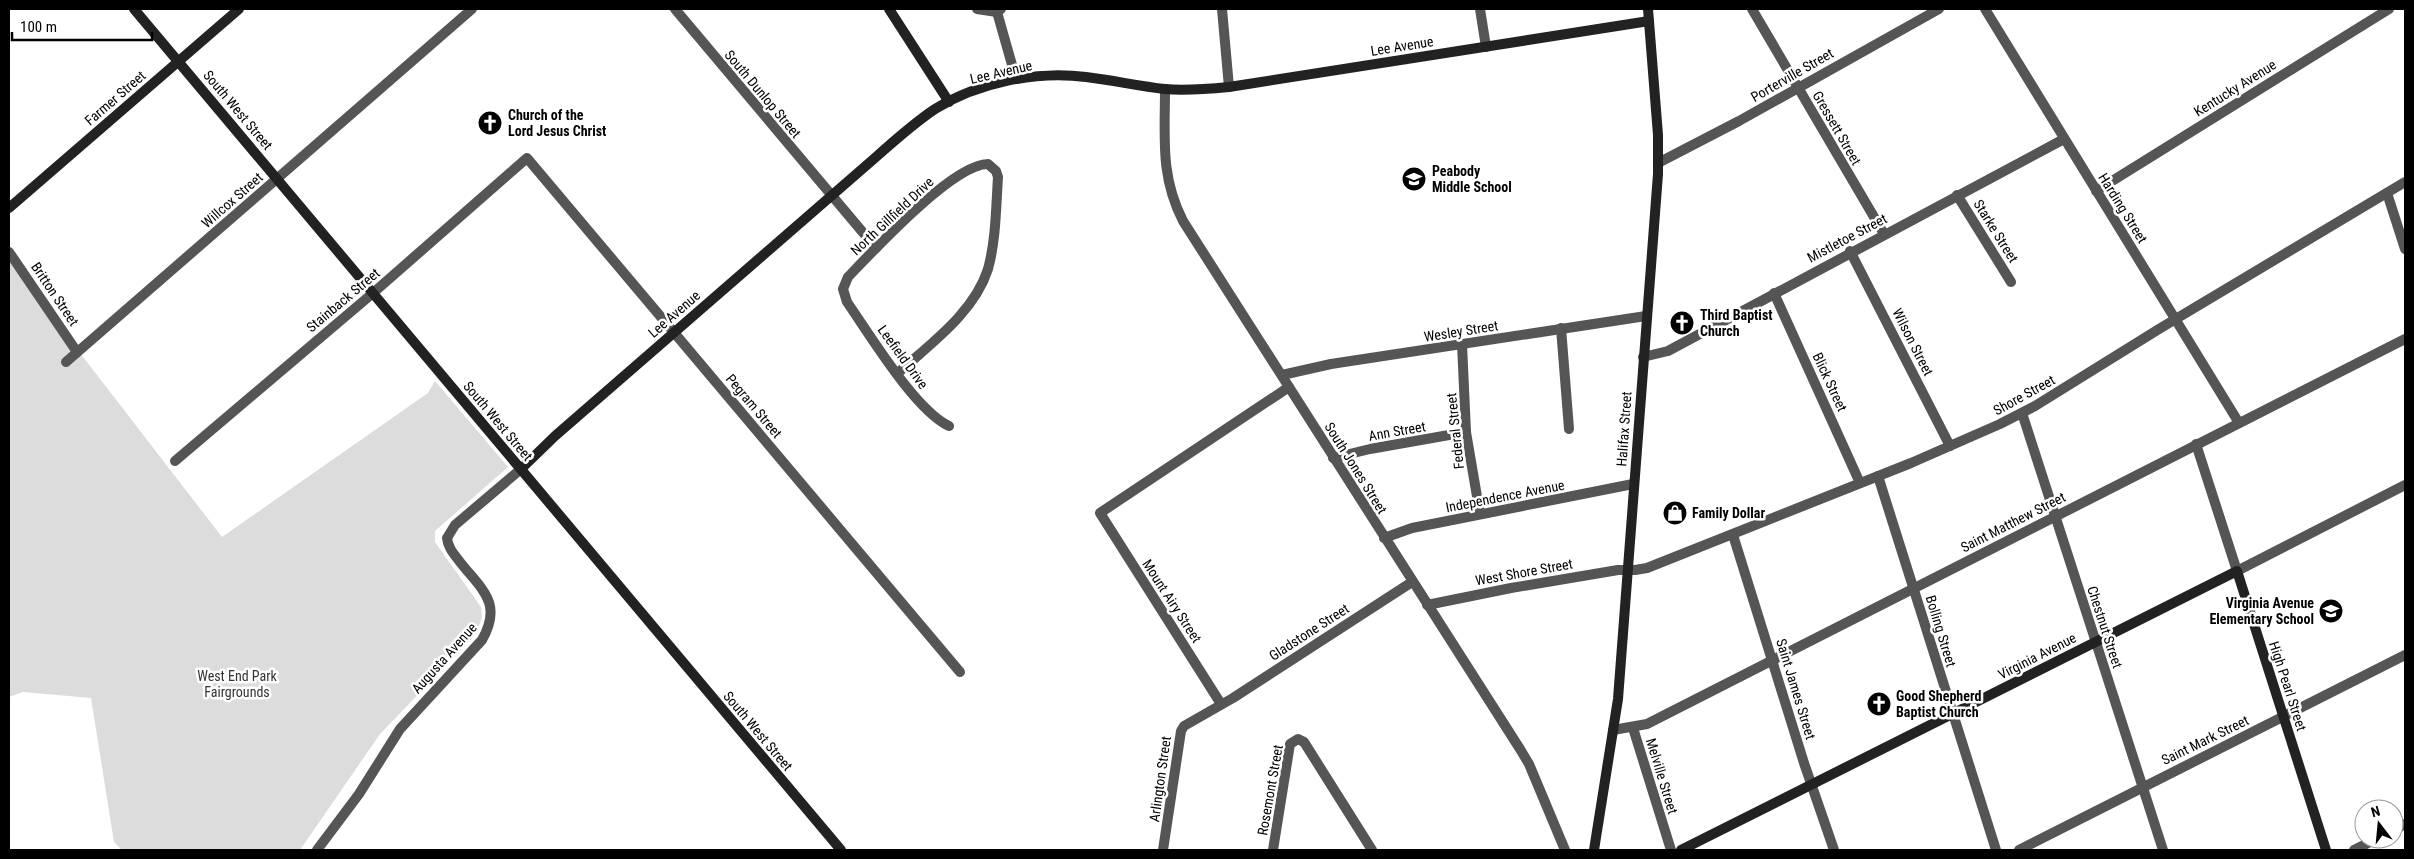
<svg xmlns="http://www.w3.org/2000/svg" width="2414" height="859" viewBox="0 0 2414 859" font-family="'Roboto Condensed',sans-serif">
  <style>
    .green { fill: #dcdcdc }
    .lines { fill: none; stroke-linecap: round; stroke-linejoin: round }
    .street { stroke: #555; stroke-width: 10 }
    .secondary { stroke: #222; stroke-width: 10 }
    .labels { text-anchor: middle; stroke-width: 5; stroke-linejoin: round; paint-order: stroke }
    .street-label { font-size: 14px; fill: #000; stroke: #fff }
    .poi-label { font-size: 14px; font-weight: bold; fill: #000; stroke: #fff; text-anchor: start }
    .park-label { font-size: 14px; fill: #333; stroke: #fff }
  </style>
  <rect width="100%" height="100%" fill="#fff"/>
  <path class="green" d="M9 261 222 537 428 393 435 381 508 467 435 531V542L481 607 482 617 477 633 380 734 300 850H122L114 842 91 698 23 692 9 697Z"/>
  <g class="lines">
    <g class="street">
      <path d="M675 9 876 248"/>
      <path d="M977 9 997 12"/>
      <path d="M1001 9 997 12 1016 79"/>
      <path d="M1222 9 1229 87"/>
      <path d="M1480 9 1486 47"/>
      <path d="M1752 9 1884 234"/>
      <path d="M1985 9 2239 423"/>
      <path d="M1165 89C1165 138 1160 176 1183 221L1520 749 1529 764 1565 850"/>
      <path d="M1658 163 1739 121 1939 9"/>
      <path d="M2096 191 2389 9"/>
      <path d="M2387 193 2405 249"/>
      <path d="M1957 195 2011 282"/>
      <path d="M1850 251 1950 446"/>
      <path d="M9 252 77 352"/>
      <path d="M1774 293 1860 483"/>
      <path d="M1561 328 1569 429"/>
      <path d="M1462 344 1466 432 1480 514"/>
      <path d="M1643 357 1668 351 2064 139"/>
      <path d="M66 362 472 9"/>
      <path d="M898 373C930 344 974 313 988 269 996 240 996 207 998 177L996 171 988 164C953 164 873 251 848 277L843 289 847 302C870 335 915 410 949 426"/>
      <path d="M1282 375 1331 364 1646 316"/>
      <path d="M2022 413 2163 850"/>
      <path d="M2196 444 2237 571 2405 485"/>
      <path d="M1333 458 1370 449 1466 432"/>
      <path d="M175 461 373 293 527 158 960 672"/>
      <path d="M1878 476 1996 850"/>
      <path d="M1733 535 1804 763 1834 850"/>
      <path d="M1384 538 1412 528 1633 484"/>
      <path d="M1427 605 1511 588 1618 570H1635L1647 568 1911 463 2000 424 2035 406 2159 329 2405 182"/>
      <path d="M1221 704 1100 513 1289 387"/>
      <path d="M1633 728 1671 850"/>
      <path d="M1613 730 1647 724 2405 339"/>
      <path d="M2394 830 2405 824"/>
      <path d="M317 850 359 794 400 729 482 640C503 603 482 590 460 562 454 554 448 548 447 538L455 525 521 469"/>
      <path d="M1163 850 1181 731 1184 726 1233 698 1412 582"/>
      <path d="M1273 850 1290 744 1298 739 1304 742 1372 850"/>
      <path d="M2019 850 2405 655"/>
      <path d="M2354 850 2376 839"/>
    </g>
    <g class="secondary">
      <path d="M134 9 841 850"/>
      <path d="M889 9 949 102"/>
      <path d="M9 208 239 9"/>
      <path d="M521 469 555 436 876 157C895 140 914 123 935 109 979 82 1035 71 1086 77 1112 80 1138 86 1165 89 1186 91 1208 89 1229 87L1649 21"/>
      <path d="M1594 850 1618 699 1658 174V135L1648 9"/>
      <path d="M1681 850 2237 571 2326 850"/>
    </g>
  </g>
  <defs>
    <symbol id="church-disc" viewBox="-11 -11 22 22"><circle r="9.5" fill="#000" stroke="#fff"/><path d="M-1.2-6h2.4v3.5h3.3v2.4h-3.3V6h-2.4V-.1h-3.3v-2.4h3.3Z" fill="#fff"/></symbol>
    <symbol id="school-disc" viewBox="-11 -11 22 22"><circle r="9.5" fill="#000" stroke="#fff"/><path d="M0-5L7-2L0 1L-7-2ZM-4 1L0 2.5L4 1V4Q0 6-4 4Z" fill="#fff"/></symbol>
    <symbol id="shop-disc" viewBox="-11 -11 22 22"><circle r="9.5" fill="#000" stroke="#fff"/><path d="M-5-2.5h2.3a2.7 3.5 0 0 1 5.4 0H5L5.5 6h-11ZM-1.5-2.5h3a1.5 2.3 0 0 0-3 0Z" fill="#fff"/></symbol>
  </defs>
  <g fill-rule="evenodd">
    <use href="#church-disc" x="476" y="109" width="28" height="28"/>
    <use href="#school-disc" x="1400" y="165" width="28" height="28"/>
    <use href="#church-disc" x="1668" y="309" width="28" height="28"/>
    <use href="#shop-disc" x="1661" y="499" width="28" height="28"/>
    <use href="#school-disc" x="2317" y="597" width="28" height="28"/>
    <use href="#church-disc" x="1865" y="690" width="28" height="28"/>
  </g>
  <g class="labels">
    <g class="street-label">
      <text transform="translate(1402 46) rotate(-9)" y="5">Lee Avenue</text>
      <text transform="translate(1001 72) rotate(-13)" y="5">Lee Avenue</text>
      <text transform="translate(1792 75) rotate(-30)" y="5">Porterville Street</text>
      <text transform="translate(2235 88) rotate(-32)" y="5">Kentucky Avenue</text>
      <text transform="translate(763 94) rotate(50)" y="5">South Dunlop Street</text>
      <text transform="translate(115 98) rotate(-41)" y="5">Farmer Street</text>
      <text transform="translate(238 110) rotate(50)" y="5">South West Street</text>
      <text transform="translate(1837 128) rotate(60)" y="5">Gressett Street</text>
      <text transform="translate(232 200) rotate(-41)" y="5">Willcox Street</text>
      <text transform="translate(2123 208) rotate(58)" y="5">Harding Street</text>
      <text transform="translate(892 216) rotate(-43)" y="5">North Gillfield Drive</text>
      <text transform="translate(1996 231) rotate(58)" y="5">Starke Street</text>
      <text transform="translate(1847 238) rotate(-28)" y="5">Mistletoe Street</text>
      <text transform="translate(55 294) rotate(56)" y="5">Britton Street</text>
      <text transform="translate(343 300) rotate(-40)" y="5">Stainback Street</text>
      <text transform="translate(674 314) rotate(-41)" y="5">Lee Avenue</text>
      <text transform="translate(1461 331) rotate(-9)" y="5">Wesley Street</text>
      <text transform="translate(1913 342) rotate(63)" y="5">Wilson Street</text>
      <text transform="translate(903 357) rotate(54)" y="5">Leefield Drive</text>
      <text transform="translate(1830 382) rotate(65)" y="5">Blick Street</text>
      <text transform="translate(2024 395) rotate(-29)" y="5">Shore Street</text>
      <text transform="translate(754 406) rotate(50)" y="5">Pegram Street</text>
      <text transform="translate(498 421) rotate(50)" y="5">South West Street</text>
      <text transform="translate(1624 429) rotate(-86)" y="5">Halifax Street</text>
      <text transform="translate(1397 431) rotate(-10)" y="5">Ann Street</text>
      <text transform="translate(1455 431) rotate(-96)" y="5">Federal Street</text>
      <text transform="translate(1356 468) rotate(58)" y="5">South Jones Street</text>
      <text transform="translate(1505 496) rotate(-11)" y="5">Independence Avenue</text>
      <text transform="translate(2013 522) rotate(-27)" y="5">Saint Matthew Street</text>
      <text transform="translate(1524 572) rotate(-10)" y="5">West Shore Street</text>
      <text transform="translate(1172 601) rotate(57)" y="5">Mount Airy Street</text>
      <text transform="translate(2105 627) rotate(72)" y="5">Chestnut Street</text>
      <text transform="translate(1941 631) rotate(73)" y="5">Bolling Street</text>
      <text transform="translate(1309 632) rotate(-33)" y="5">Gladstone Street</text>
      <text transform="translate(2037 656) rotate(-27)" y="5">Virginia Avenue</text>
      <text transform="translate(444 658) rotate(-48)" y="5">Augusta Avenue</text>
      <text transform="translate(2288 686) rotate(72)" y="5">High Pearl Street</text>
      <text transform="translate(1796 689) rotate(73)" y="5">Saint James Street</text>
      <text transform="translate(758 731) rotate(50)" y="5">South West Street</text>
      <text transform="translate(2205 740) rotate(-26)" y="5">Saint Mark Street</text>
      <text transform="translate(1662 776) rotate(73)" y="5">Melville Street</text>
      <text transform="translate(1160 779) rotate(-82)" y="5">Arlington Street</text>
      <text transform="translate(1270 790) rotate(-80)" y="5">Rosemont Street</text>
    </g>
    <g class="poi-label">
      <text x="508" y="120">Church of the<tspan x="508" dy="16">Lord Jesus Christ</tspan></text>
      <text x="1432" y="176">Peabody<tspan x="1432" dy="16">Middle School</tspan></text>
      <text x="1700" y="320">Third Baptist<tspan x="1700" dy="16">Church</tspan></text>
      <text x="1692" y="518">Family Dollar</text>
      <text x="2314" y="608" text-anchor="end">Virginia Avenue<tspan x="2314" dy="16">Elementary School</tspan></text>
      <text x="1896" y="701">Good Shepherd<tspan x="1896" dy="16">Baptist Church</tspan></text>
    </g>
    <g class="park-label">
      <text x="237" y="681">West End Park<tspan x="237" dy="16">Fairgrounds</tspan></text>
    </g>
  </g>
  <rect width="2414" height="859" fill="none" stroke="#000000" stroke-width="20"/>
  <g transform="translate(2379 824) rotate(344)"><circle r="24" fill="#ffffff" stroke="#999999"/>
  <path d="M0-4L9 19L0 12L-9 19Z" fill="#000000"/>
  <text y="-8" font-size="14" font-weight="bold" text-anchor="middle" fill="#000000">N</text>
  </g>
  <path d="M12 32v8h140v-8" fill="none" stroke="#000000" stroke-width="2.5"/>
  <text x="20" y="32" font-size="15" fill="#000000" stroke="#ffffff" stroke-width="4" paint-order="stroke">100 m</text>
</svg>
